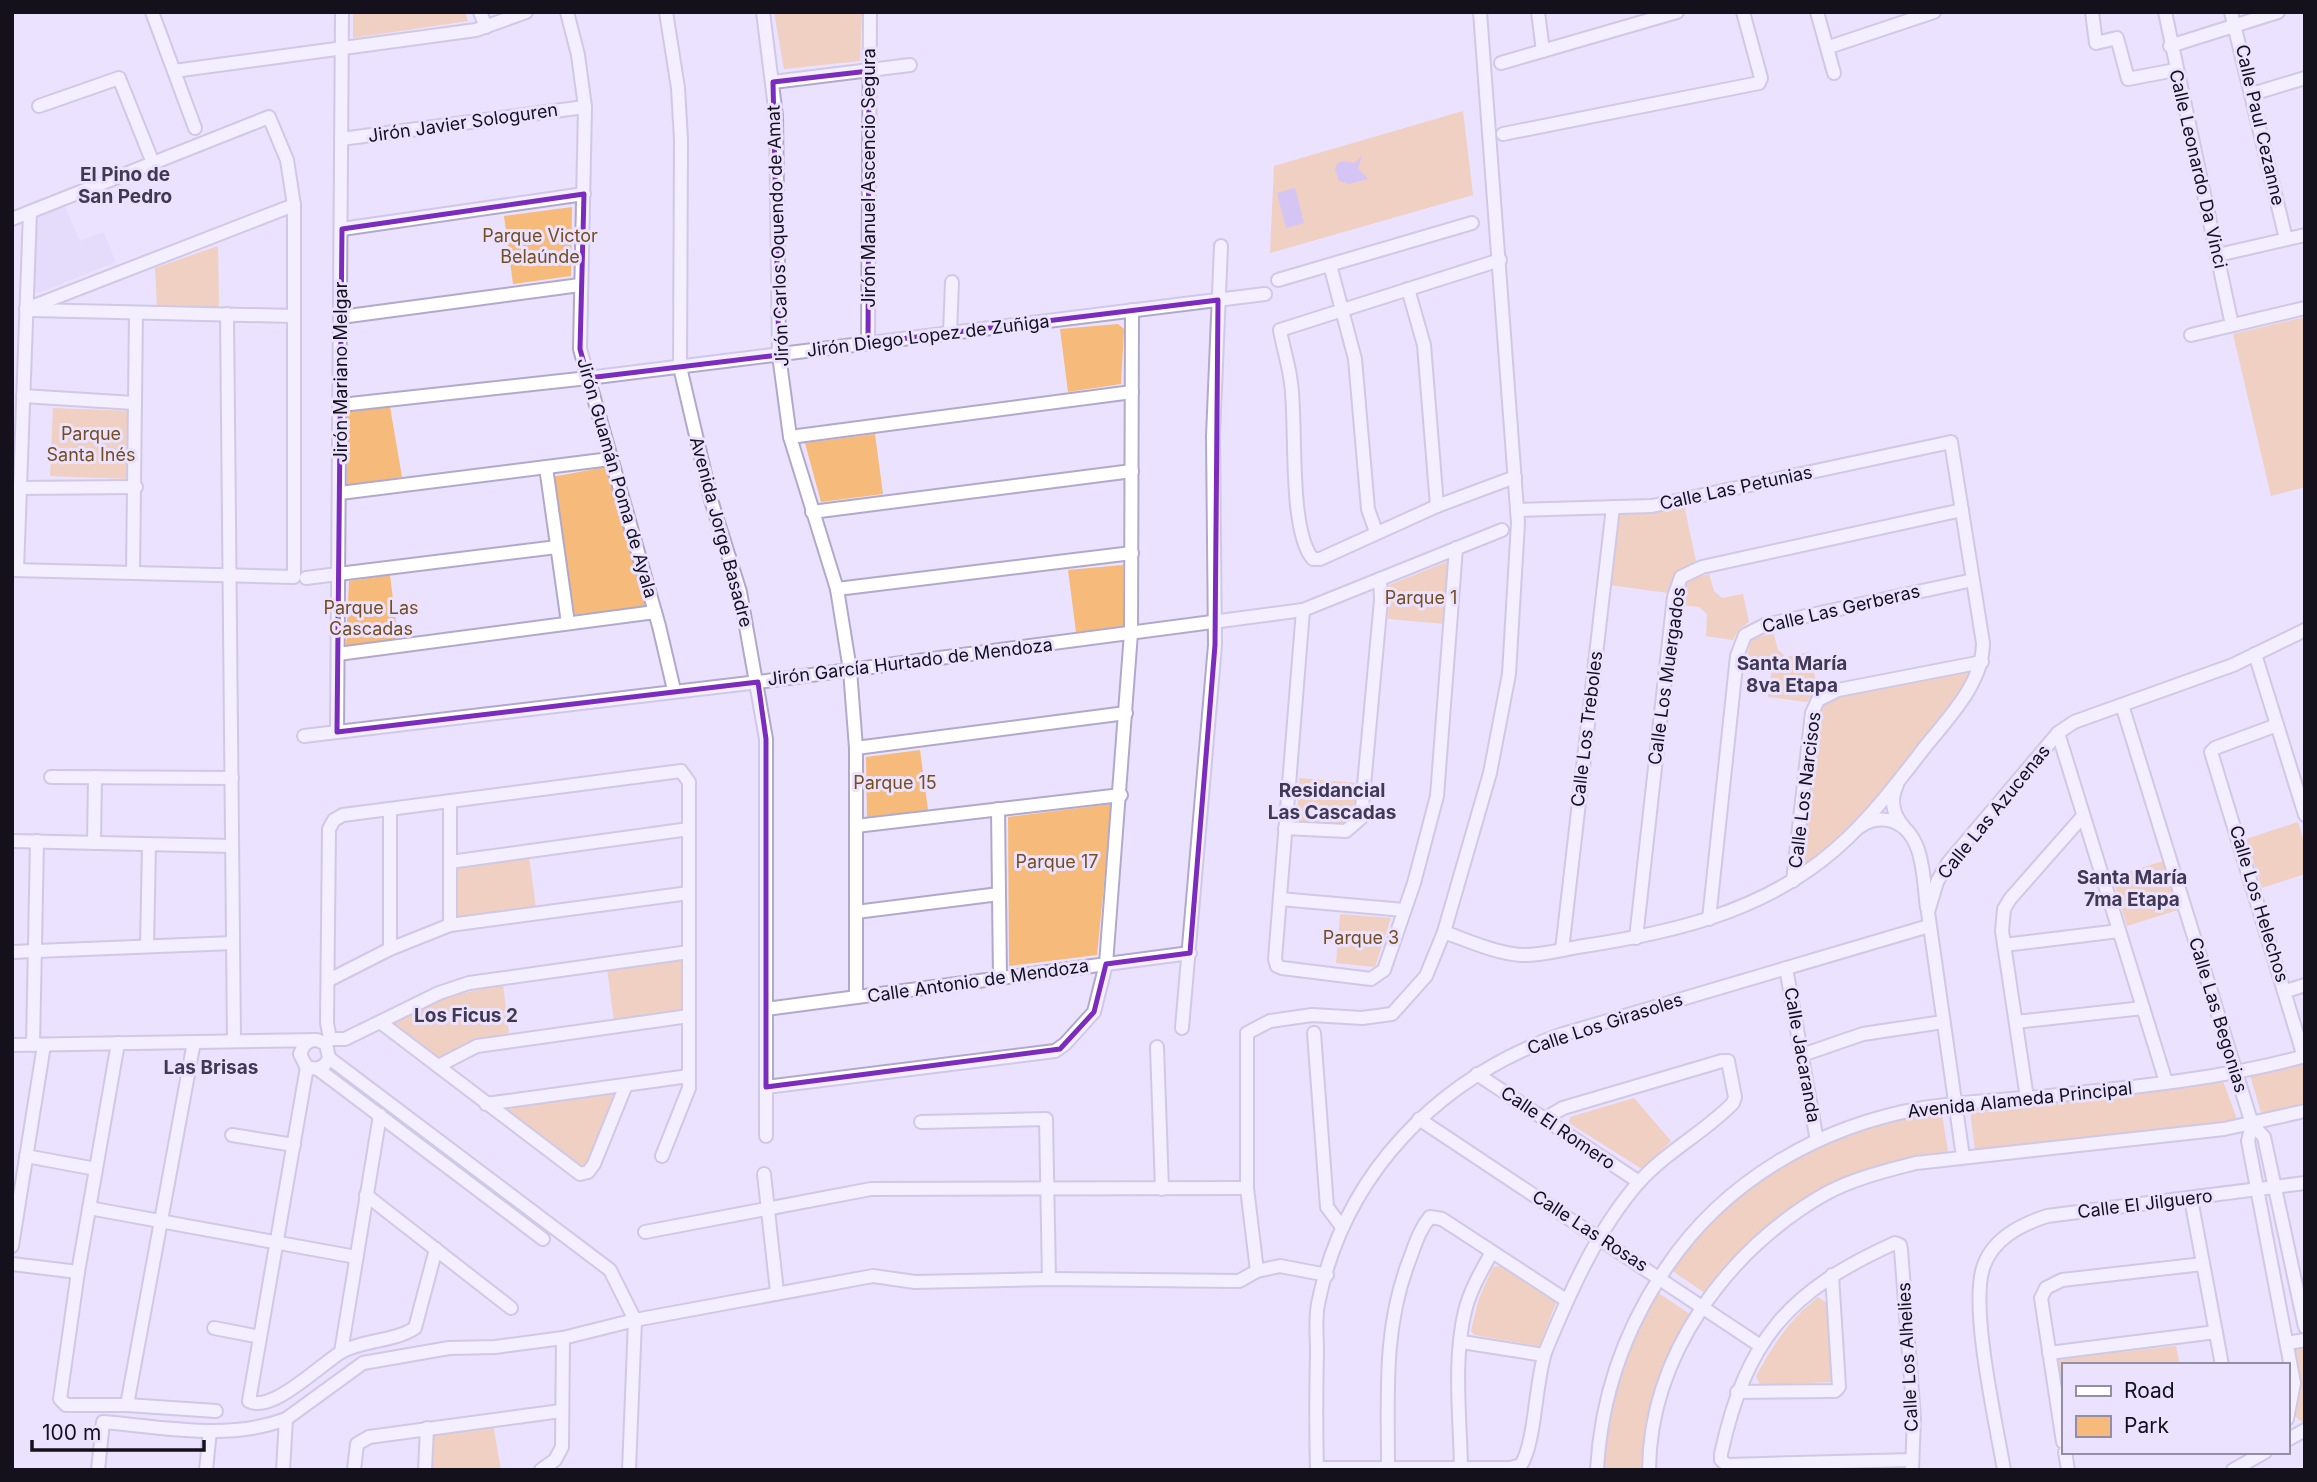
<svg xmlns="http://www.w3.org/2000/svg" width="2317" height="1482" viewBox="0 0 2317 1482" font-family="Inter,sans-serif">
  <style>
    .built { fill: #ddd4f5 }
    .green { fill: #f6ba7a }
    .water { fill: #baa2eb }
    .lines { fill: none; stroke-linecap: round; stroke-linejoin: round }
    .minor-casing { stroke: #b2a9ca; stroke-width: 16 }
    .minor { stroke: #fff; stroke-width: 12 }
    .marked { fill: none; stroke: #7b2cbf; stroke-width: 5; stroke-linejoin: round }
    .labels { text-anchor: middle; stroke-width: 6; stroke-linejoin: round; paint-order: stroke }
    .street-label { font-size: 18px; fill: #14101c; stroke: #eae2fe }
    .park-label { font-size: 18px; fill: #754e1f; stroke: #eae2fe }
    .neighbourhood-label { font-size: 19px; font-weight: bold; fill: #413954; stroke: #eae2fe }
  </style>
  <rect width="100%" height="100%" fill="#eae2fe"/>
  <path class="built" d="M65 207 80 241 103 232 116 262 38 293 33 290V219Z"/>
  <g class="green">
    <path d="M353 12H465L468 21 353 38Z"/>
    <path d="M774 12H862L860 61 784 69Z"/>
    <path d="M1463 111 1473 195 1270 253 1274 166Z"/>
    <path d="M572 207 571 276 513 284 504 216Z"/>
    <path d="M218 246 219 308 157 306 155 268Z"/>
    <path d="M2305 317V487L2271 496 2233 334Z"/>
    <path d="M1118 324 1124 329 1121 384 1068 392 1060 329Z"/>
    <path d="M390 407 402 477 347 485V410Z"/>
    <path d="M53 408 131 411 128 479 50 476Z"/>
    <path d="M875 434 883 494 821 502 805 443Z"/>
    <path d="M606 467 646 607 571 615 552 477Z"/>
    <path d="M1684 505 1696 561 1676 572 1668 593 1610 585 1619 514 1649 513Z"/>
    <path d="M1449 561 1445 624 1388 619 1389 585Z"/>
    <path d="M1123 565 1124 626 1076 632 1068 570Z"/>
    <path d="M1709 574 1714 591 1722 598 1743 594 1749 622 1739 629 1733 640 1706 636 1707 614 1699 607 1681 605 1687 581Z"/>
    <path d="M390 575 398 639 346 646 349 581Z"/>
    <path d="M1773 632 1778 650 1786 657 1809 652 1818 689 1807 702 1768 697 1771 673 1763 666 1745 664 1751 640Z"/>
    <path d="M1974 670C1923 741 1871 815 1801 867L1816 719 1821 705 1839 696Z"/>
    <path d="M920 750 928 810 867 817 866 757Z"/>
    <path d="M1299 778 1356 783 1353 819 1344 827 1297 823Z"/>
    <path d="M1112 804 1097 955 1009 966 1008 817Z"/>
    <path d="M2298 822 2305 845V874L2262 888 2246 839Z"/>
    <path d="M529 856 536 908 455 918V866Z"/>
    <path d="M2163 861 2178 910 2127 926 2112 877Z"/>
    <path d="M1340 914 1391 918 1375 967 1336 963Z"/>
    <path d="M684 957V1011L614 1021 607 968Z"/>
    <path d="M503 984 509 1033 468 1043 437 1060 390 1023 439 999Z"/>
    <path d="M2305 1064V1106L2262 1116 2250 1075Z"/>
    <path d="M2223 1081 2238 1122 1975 1151 1970 1110Z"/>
    <path d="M615 1092 584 1169 503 1108Z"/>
    <path d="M1634 1098 1671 1141 1642 1169 1569 1123 1570 1117Z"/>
    <path d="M1942 1113 1948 1152C1843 1170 1771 1208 1705 1293L1671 1270C1734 1178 1833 1126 1942 1113Z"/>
    <path d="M1500 1266 1556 1303 1539 1346 1474 1335 1471 1331 1479 1298 1493 1267Z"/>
    <path d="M1657 1292 1691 1315C1667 1363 1641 1415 1642 1470H1603C1607 1407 1625 1346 1657 1292Z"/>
    <path d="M1818 1297 1827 1303 1832 1382 1760 1385 1756 1376C1773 1345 1790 1319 1818 1297Z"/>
    <path d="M2305 1343 2304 1424 2295 1416C2302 1392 2299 1372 2294 1348Z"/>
    <path d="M2176 1346 2180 1365H2063V1405L2057 1359Z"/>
    <path d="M493 1424 501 1470H429L431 1432Z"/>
  </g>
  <g class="water">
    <path d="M1362 156 1358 168 1368 179 1349 184 1339 181 1335 169C1338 158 1346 162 1354 163Z"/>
    <path d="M1295 188 1304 223 1286 228 1277 193Z"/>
  </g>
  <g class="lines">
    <defs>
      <g id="minor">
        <path d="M152 12 195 128"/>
        <path d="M480 12 486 27"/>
        <path d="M567 12 578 55 585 107 580 349 659 626 674 690"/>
        <path d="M666 12 678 88 681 140 680 367 711 500 740 592 766 739V1136"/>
        <path d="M763 12 776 116 779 355 790 437 837 589 850 670 856 748V997"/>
        <path d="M1538 12 1543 51"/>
        <path d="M1817 12 1834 73"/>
        <path d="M2092 12 2096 43 2117 38 2128 79 2175 70"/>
        <path d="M2165 12 2232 325"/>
        <path d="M2231 12 2286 239"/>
        <path d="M2170 46 2278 12"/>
        <path d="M1829 47 1934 12"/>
        <path d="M1501 63 1677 12"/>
        <path d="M174 71 476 30 526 12"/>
        <path d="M773 82 910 65"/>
        <path d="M2252 94 2305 78"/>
        <path d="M39 106 119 78 153 163"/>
        <path d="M1503 134 1759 83 1761 78 1743 12"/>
        <path d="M341 139 585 107"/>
        <path d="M12 219 269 117 287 160 294 205V577L12 570"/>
        <path d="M342 229 584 194"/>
        <path d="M2218 255 2305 235"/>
        <path d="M1500 260 1280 330C1283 348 1289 365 1291 383 1297 423 1288 531 1313 559H1320L1437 506 1515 477"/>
        <path d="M1330 265 1355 359 1368 509 1376 532"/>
        <path d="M1278 280 1472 223"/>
        <path d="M1408 289 1424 345 1437 506"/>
        <path d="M26 309 294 205"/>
        <path d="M31 310 293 316"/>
        <path d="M227 314 234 1041"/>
        <path d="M341 317 580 285"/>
        <path d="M950 333 952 282"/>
        <path d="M2191 335 2305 308"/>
        <path d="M868 343 870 12"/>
        <path d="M23 396 134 403"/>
        <path d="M341 405 588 378 1265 294"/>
        <path d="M790 437 1132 392"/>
        <path d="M546 467 568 623"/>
        <path d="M20 488 136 487"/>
        <path d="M340 493 610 459"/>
        <path d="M812 512 1132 471"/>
        <path d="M17 570 30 212"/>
        <path d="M133 573 136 313"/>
        <path d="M306 578 557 547"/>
        <path d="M837 589 1132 553"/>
        <path d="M1303 610 1275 959 1277 966 1282 968 1371 979 1384 970 1414 883 1437 796 1456 548"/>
        <path d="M338 654 655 612"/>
        <path d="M2255 654 2305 815"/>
        <path d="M2122 705 2252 1124 2264 1137 2305 1327"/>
        <path d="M2277 725 2215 748 2211 752 2304 1057"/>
        <path d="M337 732 342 12"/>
        <path d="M2058 733 2166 1082"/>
        <path d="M304 736 758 682 1303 610 1502 530"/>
        <path d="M856 748 1126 713"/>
        <path d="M51 777 232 778"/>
        <path d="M1897 785C1890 800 1892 813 1903 826"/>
        <path d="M450 801V925"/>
        <path d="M998 809 1000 978"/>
        <path d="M856 826 1121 795"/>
        <path d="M1861 826C1870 820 1881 818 1892 821 1925 832 1923 880 1927 908"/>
        <path d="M1285 828 1346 831 1361 818 1381 600 1380 579"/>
        <path d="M12 841 232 846"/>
        <path d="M94 843 95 777"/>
        <path d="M450 862 689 829"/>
        <path d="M1793 881 1812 713 1818 700 1838 690 1982 662"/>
        <path d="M1280 899 1404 910"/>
        <path d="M856 912 999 894"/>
        <path d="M1709 919 1737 656 1745 635 1765 625 1973 580"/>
        <path d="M1444 932C1469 941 1495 953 1521 955 1541 956 1564 949 1584 946 1669 933 1752 914 1821 861 1862 830 1894 787 1925 747 1949 717 1983 683 1983 643L1951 442 1652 506 1517 510"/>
        <path d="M1636 938 1674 597 1681 577 1702 567 1962 510"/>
        <path d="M2004 945 2119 931"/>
        <path d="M147 946 149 845"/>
        <path d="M390 949V809"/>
        <path d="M1562 950 1613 507"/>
        <path d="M12 952 233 943"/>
        <path d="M1786 968 1817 1141"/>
        <path d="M329 980 390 949 450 925 689 893"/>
        <path d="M2286 991 2305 985"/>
        <path d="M766 1009 1190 953"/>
        <path d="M380 1022 580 1174 588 1172 594 1164 626 1085"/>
        <path d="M2016 1022 2143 1008"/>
        <path d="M1182 1028 1215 645 1213 436 1221 246"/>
        <path d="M1314 1033 1327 1207 1342 1227"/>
        <path d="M330 1039 327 1023 329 829 334 820 343 815 681 771 689 782V1088L662 1156"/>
        <path d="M330 1039H345L439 993 469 983 689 952"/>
        <path d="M118 1043 78 1272 60 1399 66 1405H127L194 1042"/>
        <path d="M12 1045 317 1040 326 1044 329 1058C325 1068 316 1071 306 1066L300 1054 304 1045 312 1040"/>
        <path d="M33 1045 37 841"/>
        <path d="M1157 1047 1162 1189"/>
        <path d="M1802 1055 1863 1034 1943 1022"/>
        <path d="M329 1058 610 1270 635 1320 629 1470"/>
        <path d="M438 1066 477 1046 689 1016"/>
        <path d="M307 1067 249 1401C272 1414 323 1362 343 1351 365 1340 395 1341 415 1328L436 1249"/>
        <path d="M318 1069 543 1239"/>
        <path d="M1477 1074 1639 1182"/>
        <path d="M766 1087 1055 1051 1065 1044 1094 1012 1106 964 1131 633 1132 310"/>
        <path d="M2027 1098 2002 931 2004 909 2010 899 2083 816"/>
        <path d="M486 1104 689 1076"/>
        <path d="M1419 1119 1759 1345"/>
        <path d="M921 1122 1046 1119 1049 1279"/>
        <path d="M2252 1124 2248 1141 2294 1383 2287 1419"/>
        <path d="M232 1135 294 1145"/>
        <path d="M26 1156 96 1169"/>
        <path d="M1963 1157 1928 912 1937 882 1948 863 2058 733 2074 722 2233 665 2305 630"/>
        <path d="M764 1174 777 1292"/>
        <path d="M366 1195 511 1308"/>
        <path d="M2191 1199 2222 1365"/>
        <path d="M89 1208 356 1257"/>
        <path d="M645 1232 871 1189 1247 1188"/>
        <path d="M12 1246 44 1045"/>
        <path d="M12 1264 78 1272"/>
        <path d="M1257 1271 1247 1188V1033L1270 1021 1312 1015 1362 1018 1392 1014 1426 976 1444 932 1490 773 1509 674 1518 523 1480 12"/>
        <path d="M214 1328 260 1337"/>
        <path d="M1462 1342 1544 1355"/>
        <path d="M2287 1343 2305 1340"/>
        <path d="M341 1352 380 1115"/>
        <path d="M2049 1353 2216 1332"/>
        <path d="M1737 1392 1835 1391 1839 1387 1832 1275"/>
        <path d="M127 1405 216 1411"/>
        <path d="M2287 1440 2305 1430"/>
        <path d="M2063 1442 2041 1298 2046 1288 2062 1280 2203 1264"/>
        <path d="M2065 1452 2068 1470"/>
        <path d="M1461 1467C1460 1416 1453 1360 1465 1311 1470 1290 1482 1270 1492 1252"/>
        <path d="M1317 1468H1511L1521 1465C1536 1441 1535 1380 1546 1350 1570 1292 1597 1230 1639 1182 1667 1151 1705 1132 1733 1103L1735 1097 1728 1061H1722L1563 1108 1544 1119"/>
        <path d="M1388 1468C1388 1396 1383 1328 1409 1261 1415 1245 1419 1230 1430 1217L1442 1219 1566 1300"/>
        <path d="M98 1470 103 1422C162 1427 229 1441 286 1419"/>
        <path d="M206 1470 210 1431"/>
        <path d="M283 1470 286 1419 363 1363 449 1348 495 1347 563 1338 635 1320 873 1276 915 1282 1049 1279 1239 1281 1257 1271 1280 1266 1327 1275"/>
        <path d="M354 1470 357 1444 369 1437 561 1411"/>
        <path d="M425 1470 427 1428"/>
        <path d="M541 1470 555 1460 562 1447 563 1338"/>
        <path d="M1317 1470C1316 1431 1316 1392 1317 1352 1317 1337 1315 1319 1318 1304 1344 1174 1437 1079 1560 1035L1929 926"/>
        <path d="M1597 1470C1601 1395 1624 1330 1666 1268 1725 1180 1820 1126 1923 1108 1965 1101 2008 1100 2049 1096 2135 1087 2222 1079 2305 1056"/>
        <path d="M1649 1470C1650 1355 1728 1249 1825 1194 1852 1179 1885 1171 1916 1163L2224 1129 2305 1111"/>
        <path d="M1912 1470 1914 1418 1901 1250 1900 1245 1895 1243C1788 1291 1746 1340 1721 1454V1460L1727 1465 1912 1460"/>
        <path d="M2004 1470C1996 1423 1970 1309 1983 1268 1992 1239 2020 1225 2047 1216L2305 1183"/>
        <path d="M2233 1470 2265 1452"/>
      </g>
    </defs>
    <use href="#minor" class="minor-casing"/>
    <use href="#minor" class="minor"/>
  </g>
  <path d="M0 0H2317V1482H0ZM869 71 868 343 1218 300 1215 645 1190 953 1106 964 1094 1012 1060 1049 766 1087V739L758 682 337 732 342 229 584 194 580 349 588 378 779 355 773 82Z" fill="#eae2fe" fill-opacity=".55" fill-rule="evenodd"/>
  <path class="marked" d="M869 71 868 343 1218 300 1215 645 1190 953 1106 964 1094 1012 1060 1049 766 1087V739L758 682 337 732 342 229 584 194 580 349 588 378 779 355 773 82Z"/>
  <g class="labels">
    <g class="street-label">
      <text transform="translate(463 123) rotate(-8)" y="6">Jirón Javier Sologuren</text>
      <text transform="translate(2260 125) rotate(77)" y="6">Calle Paul Cezanne</text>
      <text transform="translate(2198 169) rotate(77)" y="6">Calle Leonardo Da Vinci</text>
      <text transform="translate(869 178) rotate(-90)" y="6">Jirón Manuel Ascencio Segura</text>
      <text transform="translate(778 236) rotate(-92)" y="6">Jirón Carlos Oquendo de Amat</text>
      <text transform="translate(928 336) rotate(-7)" y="6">Jirón Diego Lopez de Zuñiga</text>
      <text transform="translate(341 372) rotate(-90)" y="6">Jirón Mariano Melgar</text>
      <text transform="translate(617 478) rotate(74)" y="6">Jirón Guamán Poma de Ayala</text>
      <text transform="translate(1736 488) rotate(-12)" y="6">Calle Las Petunias</text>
      <text transform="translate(721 532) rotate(75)" y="6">Avenida Jorge Basadre</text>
      <text transform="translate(1841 609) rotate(-13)" y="6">Calle Las Gerberas</text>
      <text transform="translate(910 662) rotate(-7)" y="6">Jirón García Hurtado de Mendoza</text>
      <text transform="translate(1667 676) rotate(-82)" y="6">Calle Los Muergados</text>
      <text transform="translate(1587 729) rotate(-83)" y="6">Calle Los Treboles</text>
      <text transform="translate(1805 790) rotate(-83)" y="6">Calle Los Narcisos</text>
      <text transform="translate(1994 812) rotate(-51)" y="6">Calle Las Azucenas</text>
      <text transform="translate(2259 904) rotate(73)" y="6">Calle Los Helechos</text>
      <text transform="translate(978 981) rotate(-8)" y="6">Calle Antonio de Mendoza</text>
      <text transform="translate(2218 1015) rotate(73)" y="6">Calle Las Begonias</text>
      <text transform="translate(1605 1024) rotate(-18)" y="6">Calle Los Girasoles</text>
      <text transform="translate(1802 1055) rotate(80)" y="6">Calle Jacaranda</text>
      <text transform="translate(2020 1100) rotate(-6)" y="6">Avenida Alameda Principal</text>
      <text transform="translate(1558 1128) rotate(34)" y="6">Calle El Romero</text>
      <text transform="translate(2145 1204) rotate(-7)" y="6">Calle El Jilguero</text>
      <text transform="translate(1590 1231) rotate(33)" y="6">Calle Las Rosas</text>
      <text transform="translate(1908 1357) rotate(-93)" y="6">Calle Los Alhelies</text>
    </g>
    <g class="park-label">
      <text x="540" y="242">Parque Victor<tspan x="540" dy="21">Belaúnde</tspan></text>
      <text x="91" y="440">Parque<tspan x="91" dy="21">Santa Inés</tspan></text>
      <text x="1421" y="604">Parque 1</text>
      <text x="371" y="614">Parque Las<tspan x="371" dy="21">Cascadas</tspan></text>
      <text x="895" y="789">Parque 15</text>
      <text x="1057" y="868">Parque 17</text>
      <text x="1361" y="944">Parque 3</text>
    </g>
    <g class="neighbourhood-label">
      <text x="125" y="181">El Pino de<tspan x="125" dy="22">San Pedro</tspan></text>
      <text x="1792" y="670">Santa María<tspan x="1792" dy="22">8va Etapa</tspan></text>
      <text x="1332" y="797">Residancial<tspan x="1332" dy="22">Las Cascadas</tspan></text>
      <text x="2132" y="884">Santa María<tspan x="2132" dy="22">7ma Etapa</tspan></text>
      <text x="466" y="1022">Los Ficus 2</text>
      <text x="211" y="1074">Las Brisas</text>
    </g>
  </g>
  <rect width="2317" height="1482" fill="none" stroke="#14101c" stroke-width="28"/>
  <rect x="2062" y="1363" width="228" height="91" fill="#eae2fe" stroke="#948ea4" stroke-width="2"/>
  <rect x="2076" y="1386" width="35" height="10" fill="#ffffff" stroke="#948ea4" stroke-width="2"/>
  <text x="2124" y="1398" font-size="21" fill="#14101c">Road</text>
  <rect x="2076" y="1416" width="35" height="21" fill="#f6ba7a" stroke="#948ea4" stroke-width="2"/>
  <text x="2124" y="1433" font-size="21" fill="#14101c">Park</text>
  <path d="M32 1440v10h172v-10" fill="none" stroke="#14101c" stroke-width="3.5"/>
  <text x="42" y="1440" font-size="21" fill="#14101c" stroke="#eae2fe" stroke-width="5" paint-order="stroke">100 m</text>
</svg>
